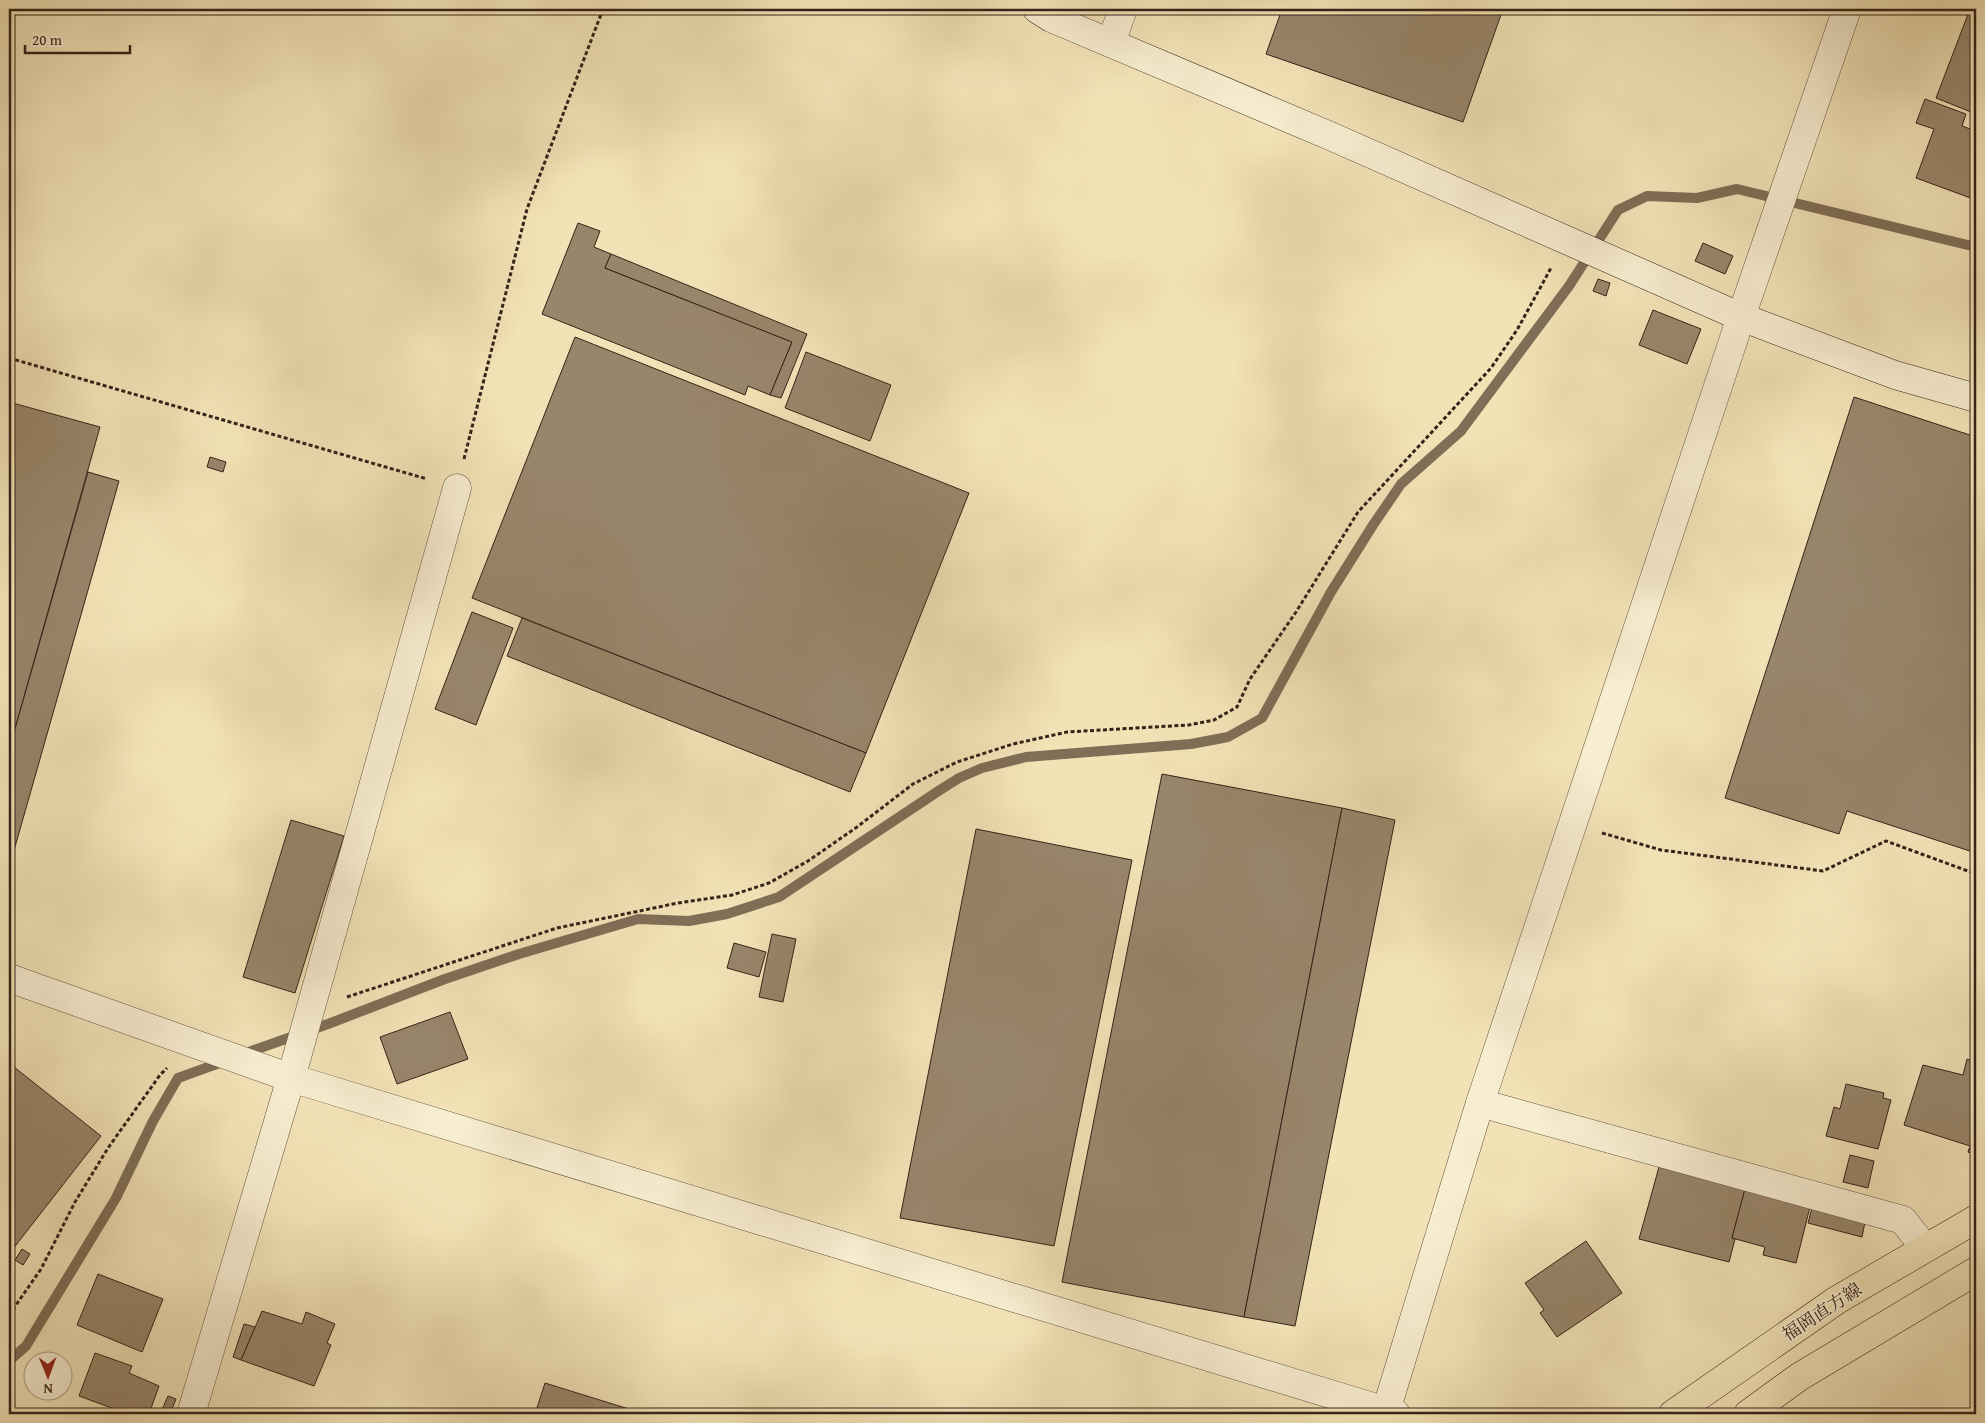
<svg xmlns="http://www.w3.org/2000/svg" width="1985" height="1423" viewBox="0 0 1985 1423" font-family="'Gentium Book Plus','Noto Serif JP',serif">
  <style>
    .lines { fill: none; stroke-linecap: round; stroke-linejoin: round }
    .stream { stroke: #806e57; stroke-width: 10 }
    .building { fill: #98866b; stroke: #362219 }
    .street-casing { stroke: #655240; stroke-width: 29 }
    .secondary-casing { stroke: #362219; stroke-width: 29 }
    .primary-casing { stroke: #362219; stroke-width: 29 }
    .path { stroke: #362219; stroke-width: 3; stroke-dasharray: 4 2.5; stroke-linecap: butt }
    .street { stroke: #f7edd0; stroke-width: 28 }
    .secondary { stroke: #f7edd0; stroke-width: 28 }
    .primary { stroke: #f2e3b7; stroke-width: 28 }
    .labels { text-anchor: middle; stroke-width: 4; stroke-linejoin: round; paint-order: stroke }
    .street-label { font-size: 18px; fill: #362219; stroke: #f7edd0 }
  </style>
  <rect width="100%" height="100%" fill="#f2e3b7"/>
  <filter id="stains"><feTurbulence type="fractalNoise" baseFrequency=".004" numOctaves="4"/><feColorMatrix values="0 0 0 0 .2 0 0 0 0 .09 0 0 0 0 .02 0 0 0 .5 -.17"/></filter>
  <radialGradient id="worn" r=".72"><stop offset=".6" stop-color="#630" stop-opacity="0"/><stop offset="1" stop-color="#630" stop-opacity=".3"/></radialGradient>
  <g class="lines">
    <g class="stream">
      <path d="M243 1054 328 1024 445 979 519 954 638 919 689 921 727 914 779 897 940 790 959 778 982 768 1026 757 1191 744 1228 737 1262 718 1331 592 1373 525 1401 484 1461 431 1569 286 1618 210 1647 196 1697 198 1737 189 1976 247"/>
      <path d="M9 1361 26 1346 116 1198 153 1121 178 1078 225 1061"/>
    </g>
  </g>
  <g class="building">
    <path d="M1282 9H1503L1463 122 1266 54Z"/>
    <path d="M1970 9H1976V114L1936 98Z"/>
    <path d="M1925 99 1966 114 1962 126 1976 131V200L1916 178 1934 129 1916 123Z"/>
    <path d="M578 223 600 231 594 247 611 254 605 268 792 342 770 395 748 386 745 395 542 314Z"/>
    <path d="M1703 243 1733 256 1725 274 1695 261Z"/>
    <path d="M611 254 807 334 781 398 770 395 792 342 605 268Z"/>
    <path d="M1598 279 1610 283 1606 296 1593 291Z"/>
    <path d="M1653 310 1701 329 1687 364 1639 345Z"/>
    <path d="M575 337 969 493 866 753 472 598Z"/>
    <path d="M806 352 891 385 870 441 785 408Z"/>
    <path d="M1854 397 1976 437V853L1847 811 1839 834 1725 798Z"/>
    <path d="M9 402 100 427 9 750Z"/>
    <path d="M210 457 226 462 223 472 207 467Z"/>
    <path d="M88 472 119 481 9 868V750Z"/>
    <path d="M472 612 513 628 476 725 435 709Z"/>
    <path d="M522 618 866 753 850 792 507 656Z"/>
    <path d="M1162 774 1342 808 1244 1317 1062 1282Z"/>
    <path d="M1342 808 1395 820 1295 1326 1244 1317Z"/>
    <path d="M291 820 344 836 295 993 243 977Z"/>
    <path d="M976 829 1132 860 1054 1246 900 1218Z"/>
    <path d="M772 934 796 939 783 1002 759 997Z"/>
    <path d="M734 943 766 952 759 977 727 968Z"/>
    <path d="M450 1012 468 1059 397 1084 380 1037Z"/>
    <path d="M1967 1059 1976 1062V1155L1968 1152 1970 1146 1904 1125 1923 1065 1963 1075Z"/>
    <path d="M9 1063 101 1136 9 1254Z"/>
    <path d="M1846 1084 1884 1093 1883 1098 1891 1100 1878 1149 1826 1136 1834 1107 1840 1109Z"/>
    <path d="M1850 1155 1874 1161 1868 1188 1843 1182Z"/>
    <path d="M1659 1167 1745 1189 1732 1238 1735 1239 1729 1262 1639 1239Z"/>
    <path d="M1745 1189 1810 1207 1796 1263 1763 1255 1765 1247 1732 1238Z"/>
    <path d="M1812 1208 1865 1222 1862 1237 1808 1223Z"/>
    <path d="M1586 1241 1622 1293 1557 1337 1540 1313 1544 1310 1525 1283Z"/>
    <path d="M22 1249 30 1254 23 1265 15 1260Z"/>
    <path d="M98 1274 163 1299 142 1352 77 1325Z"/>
    <path d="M262 1311 302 1324 306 1312 335 1324 327 1343 331 1345 314 1386 241 1360Z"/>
    <path d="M244 1324 255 1327 241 1360 233 1357Z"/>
    <path d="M95 1353 132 1366 129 1373 159 1386 149 1414H128L79 1396Z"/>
    <path d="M545 1383 645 1414H535Z"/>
    <path d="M168 1396 176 1399 170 1414H160Z"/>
  </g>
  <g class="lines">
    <defs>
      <g id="street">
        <path d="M1111 43 1123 9"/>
        <path d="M9 978 291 1078 1396 1414"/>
        <path d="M1480 1103 1903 1220 1925 1248"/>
        <path d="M191 1414 291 1078 457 488"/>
        <path d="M1385 1414 1480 1103 1741 317 1847 9"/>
      </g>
      <path id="secondary" d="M1037 9 1051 18 1328 135 1741 317 1895 375 1976 398"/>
      <g id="primary">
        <path d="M1673 1414 1837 1300 1976 1219"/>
        <path d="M1748 1414 1799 1377 1976 1271"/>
      </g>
    </defs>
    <use href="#street" class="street-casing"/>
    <use href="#secondary" class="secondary-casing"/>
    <use href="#primary" class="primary-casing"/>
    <g class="path">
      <path d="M9 358 427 479"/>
      <path d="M464 459 527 209 603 9"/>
      <path d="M1602 833 1661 850 1823 871 1886 841 1976 874"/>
      <path d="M347 997 557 928 678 903 732 895 769 883 808 861 857 827 913 784 957 762 1013 744 1067 732 1189 725 1214 720 1237 707 1250 679 1296 612 1358 512 1491 368 1517 330 1551 268"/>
      <path d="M9 1315 41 1269 75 1202 108 1148 160 1075 167 1068"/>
    </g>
    <use href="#street" class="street"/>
    <use href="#secondary" class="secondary"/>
    <use href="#primary" class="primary"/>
  </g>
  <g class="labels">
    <g class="street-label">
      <text transform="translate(1822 1312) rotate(-33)" y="6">福岡直方線</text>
    </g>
  </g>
  <rect width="1985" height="1423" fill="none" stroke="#f2e3b7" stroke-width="30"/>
  <rect x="10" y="10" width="1965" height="1403" fill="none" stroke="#362219" stroke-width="2.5"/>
  <rect x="15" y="15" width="1955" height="1393" fill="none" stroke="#362219"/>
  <g transform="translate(48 1376) rotate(179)"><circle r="24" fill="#f7edd0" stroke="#aa9c87"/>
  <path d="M0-4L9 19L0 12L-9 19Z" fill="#8f2418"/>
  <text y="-8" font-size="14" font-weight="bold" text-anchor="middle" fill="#362219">N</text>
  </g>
  <path d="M25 45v8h105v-8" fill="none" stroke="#362219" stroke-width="2.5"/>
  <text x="32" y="45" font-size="15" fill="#362219" stroke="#f7edd0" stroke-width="4" paint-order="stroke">20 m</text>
  <rect width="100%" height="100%" filter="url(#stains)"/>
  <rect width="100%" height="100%" fill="url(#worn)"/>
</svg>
